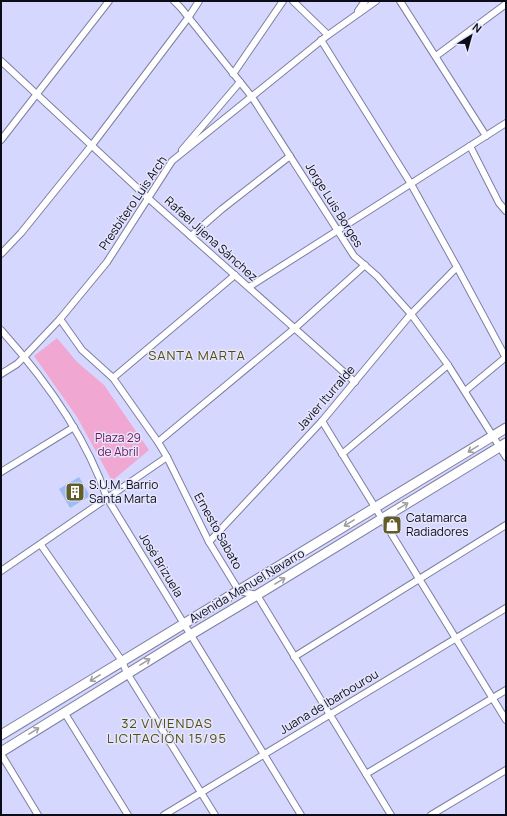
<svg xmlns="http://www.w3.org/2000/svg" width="507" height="816" viewBox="0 0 507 816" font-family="Manrope,sans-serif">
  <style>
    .green { fill: #f0a8d2 }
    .building { fill: #9ebbf4 }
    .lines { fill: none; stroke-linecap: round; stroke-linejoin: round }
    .minor-casing { stroke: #7e7fa2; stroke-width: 8 }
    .secondary-casing { stroke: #7e7fa2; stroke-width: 11 }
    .minor { stroke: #fff; stroke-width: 6 }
    .secondary { stroke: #fff; stroke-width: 9 }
    .oneway { stroke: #9e9da3 }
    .labels { text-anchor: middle; stroke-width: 3; stroke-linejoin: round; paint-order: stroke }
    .street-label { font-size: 12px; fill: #0c0b18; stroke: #e5e6fd }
    .park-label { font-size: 12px; fill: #711555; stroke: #e5e6fd }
    .poi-label { font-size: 12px; fill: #0c0b18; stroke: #e5e6fd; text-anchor: start }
    .neighbourhood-label { font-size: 13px; letter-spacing: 1px; fill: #534d0d; stroke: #e5e6fd }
  </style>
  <rect width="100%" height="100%" fill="#d6d7fe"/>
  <path class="green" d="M57 338 77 362 104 385 149 450 112 481 77 417 34 356Z"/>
  <path class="building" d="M79 477 90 496 70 508 59 489Z"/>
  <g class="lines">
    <defs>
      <g id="minor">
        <path d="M174 1 181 8 252 97 354 256 377 276 411 314 448 365 506 457"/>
        <path d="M293 1 328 35"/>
        <path d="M400 1 486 136"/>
        <path d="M358 11 365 1"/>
        <path d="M321 40 411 184 457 267 506 358"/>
        <path d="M436 56 506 4"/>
        <path d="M1 61 148 198 355 382"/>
        <path d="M233 74 283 1"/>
        <path d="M1 140 109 1"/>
        <path d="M470 146 499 203 506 211"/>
        <path d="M182 150 240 82"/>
        <path d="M191 236 222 209 290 156"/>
        <path d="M1 254 21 233 92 145 188 18 199 1"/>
        <path d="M249 287 506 123"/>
        <path d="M60 319 82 350 113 378 158 442 167 457 209 542 239 591 257 595 391 815"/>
        <path d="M1 330C44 378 86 436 107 498L301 815"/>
        <path d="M1 374 17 364 25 356 60 319 107 262 172 161 328 35 376 1"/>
        <path d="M113 378 235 275"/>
        <path d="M465 391 506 357"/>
        <path d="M322 421 506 720"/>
        <path d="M158 442 295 328 365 265"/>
        <path d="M342 454 448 365"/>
        <path d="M1 472 74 427"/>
        <path d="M209 542 322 421 411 314 457 267"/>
        <path d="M41 545 122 661 127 673 215 815"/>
        <path d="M1 571 167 457"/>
        <path d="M294 657 506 525"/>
        <path d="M64 712 128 815"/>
        <path d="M1 754 38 815"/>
        <path d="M366 774 506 690"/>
        <path d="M164 815 506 608"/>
        <path d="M431 815 506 770"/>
      </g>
      <g id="secondary">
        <path d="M1 735 506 428"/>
        <path d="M1 752 190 635 257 595 506 443"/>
      </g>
    </defs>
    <use href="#minor" class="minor-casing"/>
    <use href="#secondary" class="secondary-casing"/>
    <use href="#minor" class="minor"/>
    <use href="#secondary" class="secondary"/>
  </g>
  <defs><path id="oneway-shaft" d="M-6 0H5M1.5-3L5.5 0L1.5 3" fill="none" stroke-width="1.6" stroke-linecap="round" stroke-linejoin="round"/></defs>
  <g class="oneway">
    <use href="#oneway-shaft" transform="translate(473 449) rotate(149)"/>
    <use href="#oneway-shaft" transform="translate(403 506) rotate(-31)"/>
    <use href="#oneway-shaft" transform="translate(349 523) rotate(148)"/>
    <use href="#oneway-shaft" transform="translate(280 581) rotate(-31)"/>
    <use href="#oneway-shaft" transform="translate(145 662) rotate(-32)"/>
    <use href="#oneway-shaft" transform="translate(95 678) rotate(148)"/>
    <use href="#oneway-shaft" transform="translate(34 731) rotate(-32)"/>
  </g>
  <defs>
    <symbol id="building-square" viewBox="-11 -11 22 22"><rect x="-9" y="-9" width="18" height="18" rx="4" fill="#625c29" stroke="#e5e6fd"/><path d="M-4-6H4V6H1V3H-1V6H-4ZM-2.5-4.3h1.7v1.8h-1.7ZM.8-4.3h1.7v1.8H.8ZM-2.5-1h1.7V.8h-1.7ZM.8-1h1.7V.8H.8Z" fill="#fff"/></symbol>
    <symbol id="shop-square" viewBox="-11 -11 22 22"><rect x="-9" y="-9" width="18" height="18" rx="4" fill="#625c29" stroke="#e5e6fd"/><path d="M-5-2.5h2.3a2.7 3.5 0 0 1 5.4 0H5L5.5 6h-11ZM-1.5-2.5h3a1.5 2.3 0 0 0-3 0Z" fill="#fff"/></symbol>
  </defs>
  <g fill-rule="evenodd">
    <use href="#building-square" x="64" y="481" width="22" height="22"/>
    <use href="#shop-square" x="381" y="514" width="22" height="22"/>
  </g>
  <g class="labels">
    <g class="street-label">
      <text transform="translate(133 203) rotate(-56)" y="4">Presbítero Luis Arch</text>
      <text transform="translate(334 205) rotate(58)" y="4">Jorge Luis Borges</text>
      <text transform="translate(211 239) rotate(42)" y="4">Rafael Jijena Sánchez</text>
      <text transform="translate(326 398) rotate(-49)" y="4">Javier Iturralde</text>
      <text transform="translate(218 531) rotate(61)" y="4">Ernesto Sabato</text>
      <text transform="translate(161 565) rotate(59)" y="4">José Brizuela</text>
      <text transform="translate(247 586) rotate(-31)" y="4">Avenida Manuel Navarro</text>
      <text transform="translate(329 702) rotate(-31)" y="4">Juana de Ibarbourou</text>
    </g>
    <g class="park-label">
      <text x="118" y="442">Plaza 29<tspan x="118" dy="14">de Abril</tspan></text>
    </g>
    <g class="poi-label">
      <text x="89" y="489">S.U.M. Barrio<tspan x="89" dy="14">Santa Marta</tspan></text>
      <text x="406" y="522">Catamarca<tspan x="406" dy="14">Radiadores</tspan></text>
    </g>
    <g class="neighbourhood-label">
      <text x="197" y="360">SANTA MARTA</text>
      <text x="167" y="728">32 VIVIENDAS<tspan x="167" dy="15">LICITACIÓN 15/95</tspan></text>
    </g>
  </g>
  <rect width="507" height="816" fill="none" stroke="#0c0b18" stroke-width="4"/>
  <g transform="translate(471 36) rotate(37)" stroke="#e5e6fd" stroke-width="3" paint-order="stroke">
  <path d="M0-3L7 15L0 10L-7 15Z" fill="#0c0b18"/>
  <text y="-6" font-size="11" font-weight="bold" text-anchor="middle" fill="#0c0b18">N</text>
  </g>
</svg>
